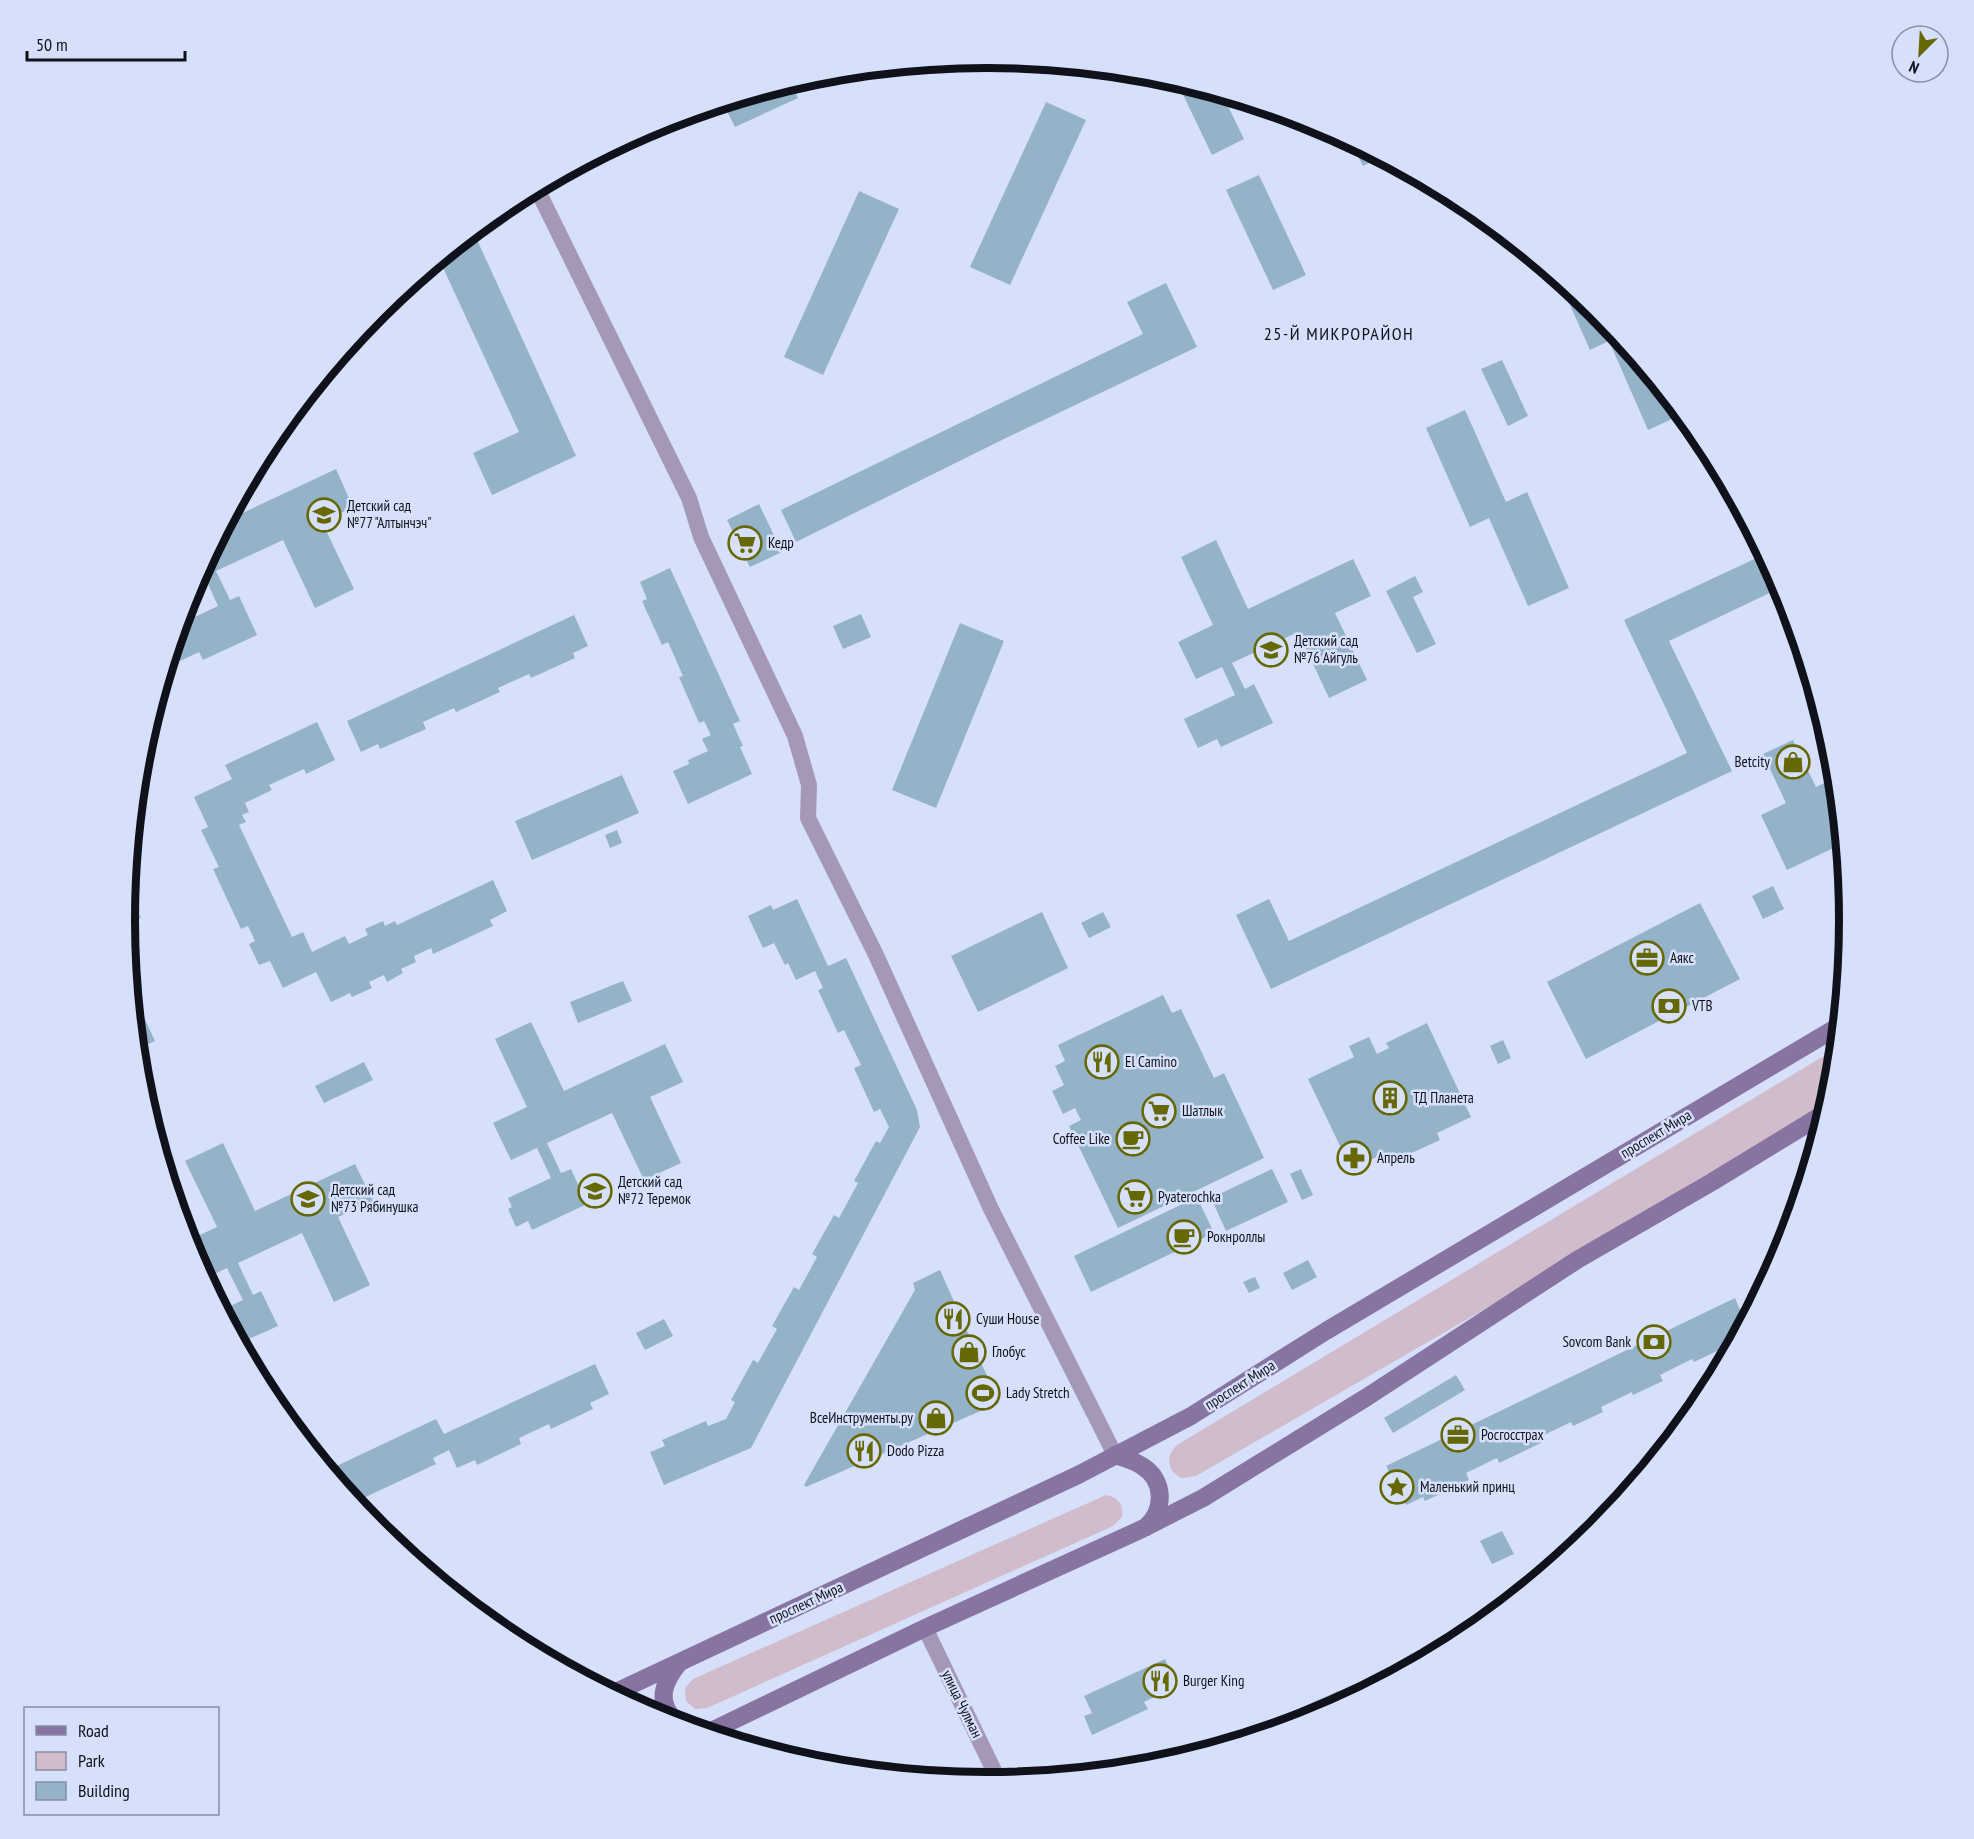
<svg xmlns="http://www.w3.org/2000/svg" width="1974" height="1839" viewBox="0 0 1974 1839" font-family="'PT Sans Narrow',sans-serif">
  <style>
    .green { fill: #d0bcca }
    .building { fill: #95b3c8 }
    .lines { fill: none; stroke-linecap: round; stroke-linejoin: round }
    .minor { stroke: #a598b7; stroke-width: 16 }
    .secondary { stroke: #8874a2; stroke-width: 18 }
    .labels { text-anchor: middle; stroke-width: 5; stroke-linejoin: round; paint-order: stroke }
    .poi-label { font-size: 15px; fill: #0f121b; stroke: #d7e0fa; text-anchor: start }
    .street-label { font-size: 15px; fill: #0f121b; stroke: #d7e0fa }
    .quarter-label { font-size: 18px; letter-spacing: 1.5px; fill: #0f121b; stroke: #d7e0fa }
    .rim { fill: none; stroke: #0f121b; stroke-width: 8 }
  </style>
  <rect width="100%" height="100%" fill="#d7e0fa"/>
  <g class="green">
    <path d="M1837 1048 1833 1088 1826 1112 1196 1476 1182 1478C1167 1472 1165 1456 1177 1445Z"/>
    <path d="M1106 1495C1118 1497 1124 1505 1122 1517L1113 1526 707 1708 695 1709 686 1701 685 1688 693 1679Z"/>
  </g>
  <g class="building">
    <path d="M1176 80 1222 94 1244 139 1212 155Z"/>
    <path d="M791 82 798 98 735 127 723 103Z"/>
    <path d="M1046 102 1086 120 1010 285 970 267Z"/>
    <path d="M1350 140 1381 157 1392 163 1385 166 1381 157 1363 166Z"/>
    <path d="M1259 175 1306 275 1273 290 1226 190Z"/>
    <path d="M859 191 899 209 823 375 784 357Z"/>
    <path d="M473 231 576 456 492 495 473 453 519 432 439 259Z"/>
    <path d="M1558 278 1597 310 1683 414 1648 430 1609 341 1590 350Z"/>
    <path d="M1166 283 1197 347 1006 438 796 542 781 510 1143 334 1127 302Z"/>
    <path d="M1502 360 1528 416 1508 426 1481 369Z"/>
    <path d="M311 391 314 398 300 404Z"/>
    <path d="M1465 410 1506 502 1527 492 1569 588 1528 606 1489 518 1470 527 1426 428Z"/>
    <path d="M336 469 353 507 322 522 354 589 315 608 283 540 216 571 230 600 239 596 257 635 203 660 199 652 180 661 173 646 180 624 218 606 205 577 194 582 232 512 234 517Z"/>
    <path d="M759 504 782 552 750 567 727 520Z"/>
    <path d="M1216 540 1248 609 1353 559 1371 596 1335 613 1367 680 1329 698 1298 632 1232 663 1245 689 1254 684 1273 723 1221 747 1217 739 1198 748 1184 719 1235 695 1222 667 1196 679 1178 642 1213 625 1181 557Z"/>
    <path d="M1765 554 1782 587 1669 641 1732 771 1271 989 1236 915 1269 899 1289 941 1687 753 1624 620Z"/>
    <path d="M670 568 740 721 733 724 743 746 740 747 752 774 688 804 673 771 689 764 688 760 708 751 702 739 711 735 704 721 699 723 679 677 683 676 668 642 662 645 642 601 647 599 640 582Z"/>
    <path d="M1415 576 1423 592 1413 597 1436 644 1417 653 1386 591Z"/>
    <path d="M861 614 871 637 843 649 833 626Z"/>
    <path d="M574 615 588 646 573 653 575 658 531 678 529 674 498 688 500 692 456 712 454 708 423 722 426 729 380 749 378 744 361 752 347 721Z"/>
    <path d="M960 623 1004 641 936 808 892 790Z"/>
    <path d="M317 722 335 760 306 774 304 769 269 785 272 790 245 803 249 812 242 815 246 822 239 825 292 937 303 932 312 952 345 936 349 944 368 935 365 929 383 921 385 926 395 921 397 925 493 880 507 911 490 920 493 926 433 954 431 948 414 956 416 962 401 969 403 973 387 982 384 975 369 982 372 988 352 997 350 993 331 1002 316 972 283 988 270 961 259 965 249 944 255 941 248 926 241 929 213 869 219 867 201 830 208 827 194 797 232 779 225 765Z"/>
    <path d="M1793 740 1816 787 1834 778 1827 763 1834 760 1842 844 1787 870 1761 815 1786 803 1763 754Z"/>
    <path d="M622 775 639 813 532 860 515 821Z"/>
    <path d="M617 830 622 843 610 848 605 835Z"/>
    <path d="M1773 886 1784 909 1763 919 1752 896Z"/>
    <path d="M127 890 141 918 125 925V919Z"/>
    <path d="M797 899 828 966 846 958 917 1110 920 1127 751 1448 664 1485 650 1452 665 1446 662 1440 706 1421 708 1426 726 1419 735 1402 731 1400 753 1360 758 1363 777 1329 772 1326 794 1287 799 1290 817 1257 812 1254 834 1215 839 1218 858 1183 854 1181 876 1141 880 1143 889 1127 880 1109 874 1112 854 1068 861 1065 844 1030 838 1033 818 990 823 988 815 971 796 980 788 963 785 965 774 943 763 948 748 916 771 905 773 910Z"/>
    <path d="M1700 903 1740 979 1586 1059 1547 982Z"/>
    <path d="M1042 912 1068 968 978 1012 951 956Z"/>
    <path d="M1103 912 1111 927 1089 938 1081 923Z"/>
    <path d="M623 981 632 1001 578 1023 570 1002Z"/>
    <path d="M132 991 155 1041 137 1049Z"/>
    <path d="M1163 995 1172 1013 1181 1009 1214 1078 1224 1073 1264 1158 1118 1228 1069 1126 1081 1120 1075 1108 1063 1114 1052 1091 1064 1085 1055 1066 1065 1061 1058 1045Z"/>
    <path d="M531 1022 564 1091 665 1044 683 1082 650 1097 681 1163 644 1180 612 1113 547 1143 561 1173 571 1169 587 1204 532 1230 528 1221 516 1227 508 1209 512 1207 508 1198 551 1178 537 1148 511 1160 493 1123 527 1107 495 1039Z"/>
    <path d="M1427 1023 1471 1117 1437 1133 1440 1140 1390 1163 1385 1153 1351 1169 1308 1079 1354 1057 1349 1046 1369 1037 1377 1054 1389 1048 1386 1043Z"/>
    <path d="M1503 1040 1511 1058 1498 1064 1490 1046Z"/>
    <path d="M364 1062 373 1080 324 1103 315 1086Z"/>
    <path d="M223 1143 255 1211 355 1164 373 1201 338 1217 370 1285 334 1302 302 1233 238 1263 253 1295 261 1291 278 1326 240 1343 222 1310 243 1300 227 1268 206 1278 187 1241 217 1227 185 1161Z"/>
    <path d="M1272 1169 1288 1202 1226 1231 1211 1198Z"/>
    <path d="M1301 1169 1313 1195 1302 1200 1290 1174Z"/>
    <path d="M1197 1197 1214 1233 1091 1292 1074 1256Z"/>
    <path d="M1308 1260 1317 1277 1292 1290 1283 1273Z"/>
    <path d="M940 1270 999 1403 806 1487 804 1485 915 1290 913 1283Z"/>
    <path d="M1255 1277 1260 1288 1249 1293 1243 1282Z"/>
    <path d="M1735 1298 1740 1310 1755 1303 1737 1337 1734 1338V1343L1694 1362 1692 1359 1660 1375 1663 1381 1633 1395 1632 1392 1601 1407 1603 1412 1573 1426 1571 1422 1538 1438 1541 1443 1499 1463 1497 1458 1466 1473 1469 1480 1425 1501 1423 1497 1406 1505 1386 1466Z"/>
    <path d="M664 1319 673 1336 645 1350 636 1333Z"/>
    <path d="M595 1364 609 1394 590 1403 593 1409 551 1429 549 1424 519 1438 521 1444 477 1465 475 1460 457 1468 449 1450 433 1458 436 1464 355 1502 328 1470 436 1419 444 1434Z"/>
    <path d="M1456 1375 1465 1390 1393 1433 1384 1418Z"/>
    <path d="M1502 1531 1514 1554 1492 1564 1480 1541Z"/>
    <path d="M1165 1659 1177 1686 1144 1702 1148 1709 1092 1735 1084 1716 1092 1713 1084 1696Z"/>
    <path d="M1338 1691 1344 1702 1317 1716 1215 1747Z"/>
    <path d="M903 1763 909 1774 884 1772Z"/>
  </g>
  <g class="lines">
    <g class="minor">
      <path d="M536 187 689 498 701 537 795 736 809 785 808 818 876 955 991 1209 1115 1455"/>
      <path d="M925 1628 999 1781"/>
    </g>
    <g class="secondary">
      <path d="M1115 1455C1124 1458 1135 1461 1142 1466 1165 1480 1165 1510 1146 1527"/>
      <path d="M614 1693 1078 1475 1191 1416 1326 1331 1839 1026"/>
      <path d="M677 1722C655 1702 663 1683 679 1663"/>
      <path d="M709 1732 925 1628 1142 1529 1203 1498 1367 1397 1577 1260 1712 1182 1825 1113"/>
    </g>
  </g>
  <defs>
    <symbol id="school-ring" viewBox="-11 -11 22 22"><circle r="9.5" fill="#d7e0fa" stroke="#666805" stroke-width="1.5"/><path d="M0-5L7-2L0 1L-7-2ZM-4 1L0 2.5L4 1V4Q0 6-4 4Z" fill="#666805"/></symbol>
    <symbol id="supermarket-ring" viewBox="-11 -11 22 22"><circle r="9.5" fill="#d7e0fa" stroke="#666805" stroke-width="1.5"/><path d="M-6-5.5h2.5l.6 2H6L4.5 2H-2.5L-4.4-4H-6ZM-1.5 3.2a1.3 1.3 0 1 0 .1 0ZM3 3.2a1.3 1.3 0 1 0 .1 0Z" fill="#666805"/></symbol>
    <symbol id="shop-ring" viewBox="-11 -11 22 22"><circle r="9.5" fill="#d7e0fa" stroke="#666805" stroke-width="1.5"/><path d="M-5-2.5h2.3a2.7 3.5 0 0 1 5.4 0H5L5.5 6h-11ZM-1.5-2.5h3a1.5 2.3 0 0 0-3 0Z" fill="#666805"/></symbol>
    <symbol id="office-ring" viewBox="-11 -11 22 22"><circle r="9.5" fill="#d7e0fa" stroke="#666805" stroke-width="1.5"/><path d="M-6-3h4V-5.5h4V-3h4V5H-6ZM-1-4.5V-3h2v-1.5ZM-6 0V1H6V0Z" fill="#666805"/></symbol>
    <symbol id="bank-ring" viewBox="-11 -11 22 22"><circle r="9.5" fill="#d7e0fa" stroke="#666805" stroke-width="1.5"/><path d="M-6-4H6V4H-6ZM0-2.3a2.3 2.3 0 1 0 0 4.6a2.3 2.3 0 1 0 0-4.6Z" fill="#666805"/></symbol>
    <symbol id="restaurant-ring" viewBox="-11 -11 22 22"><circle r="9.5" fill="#d7e0fa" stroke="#666805" stroke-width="1.5"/><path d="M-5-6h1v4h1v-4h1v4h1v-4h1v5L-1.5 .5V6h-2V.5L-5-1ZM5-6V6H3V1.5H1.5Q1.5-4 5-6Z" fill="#666805"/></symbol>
    <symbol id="building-ring" viewBox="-11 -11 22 22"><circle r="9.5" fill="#d7e0fa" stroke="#666805" stroke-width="1.5"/><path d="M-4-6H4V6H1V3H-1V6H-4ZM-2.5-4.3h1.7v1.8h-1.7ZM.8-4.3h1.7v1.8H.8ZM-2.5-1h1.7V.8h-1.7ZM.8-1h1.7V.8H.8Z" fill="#666805"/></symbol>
    <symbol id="cafe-ring" viewBox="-11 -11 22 22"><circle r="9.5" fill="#d7e0fa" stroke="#666805" stroke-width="1.5"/><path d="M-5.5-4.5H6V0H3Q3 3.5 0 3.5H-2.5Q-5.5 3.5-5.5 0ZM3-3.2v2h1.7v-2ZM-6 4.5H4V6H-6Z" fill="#666805"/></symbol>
    <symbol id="pharmacy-ring" viewBox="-11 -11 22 22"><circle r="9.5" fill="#d7e0fa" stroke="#666805" stroke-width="1.5"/><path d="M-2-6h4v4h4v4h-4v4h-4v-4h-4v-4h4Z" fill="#666805"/></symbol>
    <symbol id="stadium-ring" viewBox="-11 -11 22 22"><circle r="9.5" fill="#d7e0fa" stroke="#666805" stroke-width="1.5"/><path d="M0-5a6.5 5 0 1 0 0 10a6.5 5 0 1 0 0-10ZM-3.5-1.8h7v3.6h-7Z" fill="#666805"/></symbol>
    <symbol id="sight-ring" viewBox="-11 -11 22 22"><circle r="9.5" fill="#d7e0fa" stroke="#666805" stroke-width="1.5"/><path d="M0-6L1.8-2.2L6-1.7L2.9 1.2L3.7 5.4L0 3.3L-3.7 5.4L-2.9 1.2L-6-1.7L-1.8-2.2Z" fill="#666805"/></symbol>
  </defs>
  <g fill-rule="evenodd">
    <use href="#school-ring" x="305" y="496" width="38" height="38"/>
    <use href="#supermarket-ring" x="726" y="524" width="38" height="38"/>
    <use href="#school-ring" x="1252" y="631" width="38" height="38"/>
    <use href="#shop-ring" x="1774" y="743" width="38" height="38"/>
    <use href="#office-ring" x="1628" y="939" width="38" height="38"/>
    <use href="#bank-ring" x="1650" y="987" width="38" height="38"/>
    <use href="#restaurant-ring" x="1083" y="1043" width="38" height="38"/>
    <use href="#building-ring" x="1371" y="1079" width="38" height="38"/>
    <use href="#supermarket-ring" x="1140" y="1092" width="38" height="38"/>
    <use href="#cafe-ring" x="1114" y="1120" width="38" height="38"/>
    <use href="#pharmacy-ring" x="1335" y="1139" width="38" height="38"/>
    <use href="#school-ring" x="576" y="1172" width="38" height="38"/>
    <use href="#supermarket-ring" x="1116" y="1178" width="38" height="38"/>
    <use href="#school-ring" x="289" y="1180" width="38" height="38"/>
    <use href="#cafe-ring" x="1165" y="1218" width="38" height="38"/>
    <use href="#restaurant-ring" x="934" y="1300" width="38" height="38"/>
    <use href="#bank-ring" x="1635" y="1323" width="38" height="38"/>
    <use href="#shop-ring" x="950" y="1333" width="38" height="38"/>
    <use href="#stadium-ring" x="964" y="1374" width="38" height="38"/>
    <use href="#shop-ring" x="917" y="1399" width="38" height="38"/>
    <use href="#office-ring" x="1439" y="1416" width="38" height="38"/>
    <use href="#restaurant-ring" x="845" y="1432" width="38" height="38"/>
    <use href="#sight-ring" x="1378" y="1468" width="38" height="38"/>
    <use href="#restaurant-ring" x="1141" y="1662" width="38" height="38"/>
  </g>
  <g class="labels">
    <g class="poi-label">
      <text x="347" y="511">Детский сад<tspan x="347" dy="17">№77 "Алтынчэч"</tspan></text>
      <text x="768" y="548">Кедр</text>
      <text x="1294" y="646">Детский сад<tspan x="1294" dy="17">№76 Айгуль</tspan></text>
      <text x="1770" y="767" text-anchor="end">Betcity</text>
      <text x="1670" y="963">Аякс</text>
      <text x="1692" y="1011">VTB</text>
      <text x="1125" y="1067">El Camino</text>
      <text x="1413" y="1103">ТД Планета</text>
      <text x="1182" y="1116">Шатлык</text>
      <text x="1110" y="1144" text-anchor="end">Coffee Like</text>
      <text x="1377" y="1163">Апрель</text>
      <text x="618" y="1187">Детский сад<tspan x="618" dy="17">№72 Теремок</tspan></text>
      <text x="331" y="1195">Детский сад<tspan x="331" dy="17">№73 Рябинушка</tspan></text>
      <text x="1158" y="1202">Pyaterochka</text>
      <text x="1207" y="1242">Рокнроллы</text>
      <text x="976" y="1324">Суши House</text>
      <text x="1631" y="1347" text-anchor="end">Sovcom Bank</text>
      <text x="992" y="1357">Глобус</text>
      <text x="1006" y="1398">Lady Stretch</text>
      <text x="913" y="1423" text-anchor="end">ВсеИнструменты.ру</text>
      <text x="1481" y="1440">Росгосстрах</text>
      <text x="887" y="1456">Dodo Pizza</text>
      <text x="1420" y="1492">Маленький принц</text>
      <text x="1183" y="1686">Burger King</text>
    </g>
    <g class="street-label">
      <text transform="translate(1656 1134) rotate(-31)" y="5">проспект Мира</text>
      <text transform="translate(1240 1385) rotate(-32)" y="5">проспект Мира</text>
      <text transform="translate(806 1603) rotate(-25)" y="5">проспект Мира</text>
      <text transform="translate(962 1704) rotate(64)" y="5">улица Чулман</text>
    </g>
    <g class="quarter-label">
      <text x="1339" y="340">25-Й МИКРОРАЙОН</text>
    </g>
  </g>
  <path d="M0 0H1974V1839H0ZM135 920a852 852 0 1 1 1704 0a852 852 0 1 1-1704 0Z" fill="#d7e0fa" fill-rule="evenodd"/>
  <path class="rim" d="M135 920a852 852 0 1 1 1704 0a852 852 0 1 1-1704 0Z"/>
  <rect x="24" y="1707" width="195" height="108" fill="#d7e0fa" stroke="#878ea1" stroke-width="1.5"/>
  <rect x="36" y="1726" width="30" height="9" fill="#8874a2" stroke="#878ea1" stroke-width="1.5"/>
  <text x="78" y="1737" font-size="18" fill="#0f121b">Road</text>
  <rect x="36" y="1752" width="30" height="18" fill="#d0bcca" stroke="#878ea1" stroke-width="1.5"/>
  <text x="78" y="1767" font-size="18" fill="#0f121b">Park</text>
  <rect x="36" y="1782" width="30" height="18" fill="#95b3c8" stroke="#878ea1" stroke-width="1.5"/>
  <text x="78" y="1797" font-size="18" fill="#0f121b">Building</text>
  <g transform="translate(1920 54) rotate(204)"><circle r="28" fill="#d7e0fa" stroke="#878ea1" stroke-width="1.5"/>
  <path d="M0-4.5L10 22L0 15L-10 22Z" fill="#666805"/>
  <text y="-9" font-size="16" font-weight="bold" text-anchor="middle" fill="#0f121b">N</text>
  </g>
  <path d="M27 51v9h158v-9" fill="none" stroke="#0f121b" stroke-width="3"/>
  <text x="36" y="51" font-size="18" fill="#0f121b" stroke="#d7e0fa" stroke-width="4.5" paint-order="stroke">50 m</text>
</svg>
